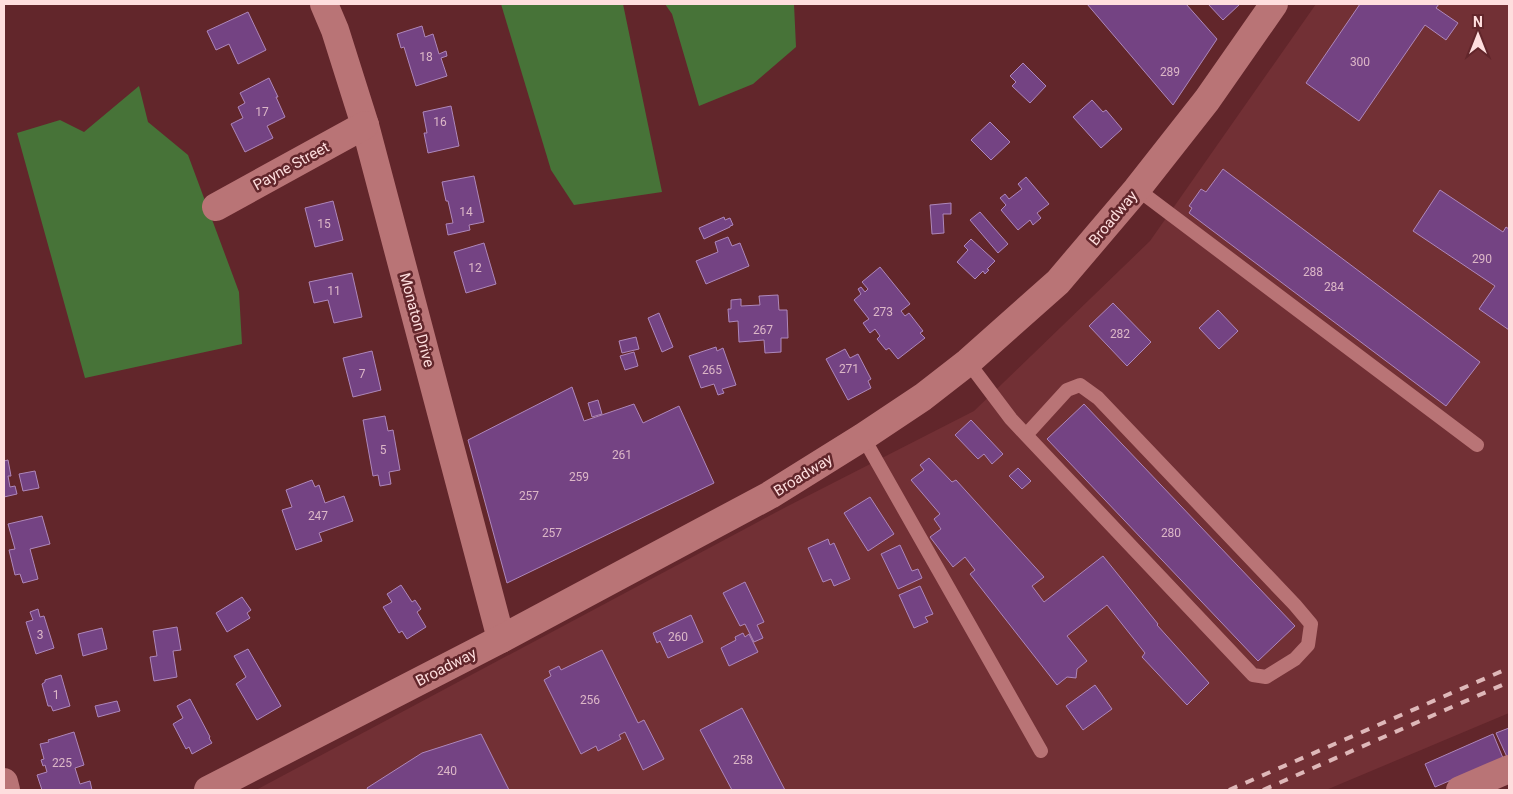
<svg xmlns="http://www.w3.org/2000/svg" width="1513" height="794" viewBox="0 0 1513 794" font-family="Roboto,sans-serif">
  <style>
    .built { fill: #723035 }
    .green { fill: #477338 }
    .building { fill: #744383; stroke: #ae87ba }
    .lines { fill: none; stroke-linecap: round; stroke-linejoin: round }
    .service { stroke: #b97476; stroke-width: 14 }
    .minor { stroke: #b97476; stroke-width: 28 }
    .rail { stroke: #deb8b9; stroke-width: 4; stroke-dasharray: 9 9; stroke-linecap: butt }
    .labels { text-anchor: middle; stroke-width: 5; stroke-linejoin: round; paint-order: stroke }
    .number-label { font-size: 12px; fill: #dcb7c7 }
    .street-label { font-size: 15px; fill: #fedede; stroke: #62262b }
  </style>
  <rect width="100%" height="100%" fill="#62262b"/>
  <path class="built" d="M1316 4H1509V713L1326 790H256L786 507 974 411 1150 241Z"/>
  <g class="green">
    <path d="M501 4H623L662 192 574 205 551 170Z"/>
    <path d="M665 4H794L796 47 753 84 699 106 672 14Z"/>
    <path d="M139 86 148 122 188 155 239 292 242 344 85 378 17 133 60 120 84 132Z"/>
  </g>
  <g class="building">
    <path d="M1087 4H1186L1217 39 1173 105Z"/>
    <path d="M1208 4H1240L1223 20Z"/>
    <path d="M1360 4H1439L1436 8 1458 23 1446 40 1425 25 1359 121 1306 83Z"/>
    <path d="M248 12 266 50 238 64 229 44 216 50 207 31Z"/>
    <path d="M422 26 425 37 433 34 439 54 446 51 447 56 441 58 447 76 416 86 404 47 401 48 397 34Z"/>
    <path d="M1023 63 1046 86 1030 103 1012 86 1016 82 1010 76Z"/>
    <path d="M269 78 278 97H276L285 117 267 126 273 138 245 152 231 124 243 118 238 107 245 103 240 93Z"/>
    <path d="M1092 100 1103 112 1106 110 1122 129 1101 148 1073 117Z"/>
    <path d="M451 106 459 146 428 153 424 133H427L423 112Z"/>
    <path d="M990 122 1010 142 991 160 971 140Z"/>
    <path d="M1223 169 1480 362 1446 406 1189 213 1192 208 1189 206 1201 189 1206 192Z"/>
    <path d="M474 176 484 222 469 225 470 230 448 235 446 224 453 223 448 201H446L442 182Z"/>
    <path d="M1026 177 1049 204 1037 213 1041 218 1033 225 1030 220 1018 230 1001 210 1006 205 1000 198 1005 194 1009 199 1022 189 1018 184Z"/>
    <path d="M1440 190 1503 232 1506 227 1509 229V330L1479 309 1495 286 1413 231Z"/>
    <path d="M333 201 343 240 315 247 305 208Z"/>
    <path d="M951 203V214H943L944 233 932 234 930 205Z"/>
    <path d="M980 212 1008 244 998 253 970 220Z"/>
    <path d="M724 217 725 220 730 218 733 225 730 226V227L704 239 699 228Z"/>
    <path d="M728 237 732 246 740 243 749 266 706 284 696 261 718 252 715 242Z"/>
    <path d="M971 239 995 261 987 269 989 270 985 274 983 271 975 279 957 262 968 250 964 246Z"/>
    <path d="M484 243 496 284 466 293 454 252Z"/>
    <path d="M880 267 910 304 901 311 905 316 909 313 923 331 920 333 925 338 898 359 889 348 886 350 877 339 880 336 875 329 870 333 863 323 869 319 854 300 861 294 858 289 861 287 865 292 868 289 862 282Z"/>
    <path d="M352 273 362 317 334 323 328 300 314 303 309 282Z"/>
    <path d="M778 295 779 310H787L788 338H781V352L765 353 764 340 739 342 738 321 729 322 728 309H731V300L741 299V306L760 305 759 296Z"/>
    <path d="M1113 303 1151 342 1127 366 1089 326Z"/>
    <path d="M1218 310 1238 331 1219 349 1199 328Z"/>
    <path d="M659 313 673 347 662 352 648 318Z"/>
    <path d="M636 337 639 349 622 353 619 341Z"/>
    <path d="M716 347 717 351 723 348 736 385 722 389 724 393 718 395 714 384 701 388 689 356Z"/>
    <path d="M845 349 850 358 858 354 871 379 868 381 871 388 848 400 826 359Z"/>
    <path d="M372 351 381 390 353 397 343 358Z"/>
    <path d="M634 352 638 366 625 370 620 356Z"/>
    <path d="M572 387 584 421 634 404 643 423 679 406 714 483 507 583 468 440Z"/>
    <path d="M598 400 602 414 592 417 588 403Z"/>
    <path d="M1084 404 1295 626 1258 661 1047 439Z"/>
    <path d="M385 416 388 431 393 430 400 470 389 472 391 484 380 486 378 475 373 476 363 420Z"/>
    <path d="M971 420 1003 454 992 464 984 454 978 459 955 435Z"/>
    <path d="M929 458 952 482 956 480 1044 577 1032 586 1044 602 1103 556 1158 624 1157 625 1209 683 1187 705 1142 657 1145 653 1107 605 1067 636 1087 661 1077 669 1076 678 1067 677 1057 685 970 574 975 570 965 557 953 567 930 537 941 529 934 519 940 514 911 480 924 470 920 465Z"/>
    <path d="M8 460 11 476H8L10 487 15 486 17 494 4 497V461Z"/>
    <path d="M1018 468 1031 481 1022 489 1009 476Z"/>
    <path d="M35 471 39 488 23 491 19 474Z"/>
    <path d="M312 480 315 487 319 485 325 503 344 496 353 521 319 533 322 541 296 550 282 510 292 507 286 490Z"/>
    <path d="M870 497 894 534 868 551 844 513Z"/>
    <path d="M42 516 50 544 30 549 38 579 23 583 20 574 15 575 9 550 15 549 8 524Z"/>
    <path d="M828 539 830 545 834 543 850 579 834 586 831 579 823 582 808 548Z"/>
    <path d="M900 545 912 571 918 569 922 578 898 589 881 554Z"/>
    <path d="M745 582 764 622 757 625 763 638 754 642 745 624 740 626 723 593Z"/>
    <path d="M401 585 412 602 415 600 421 609 417 612 426 627 407 639 402 631 399 633 383 607 392 602 387 594Z"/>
    <path d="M920 586 933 614 925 617 928 622 914 628 899 595Z"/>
    <path d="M242 597 251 610 247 613 250 618 227 632 216 613Z"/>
    <path d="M38 609 40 617 44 616 54 648 36 654 26 622 33 620 30 612Z"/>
    <path d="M691 615 703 642 668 658 660 641 657 643 653 633Z"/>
    <path d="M177 627 181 650 173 651 177 677 154 681 150 657 157 656 153 631Z"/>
    <path d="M102 628 107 649 83 656 78 634Z"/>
    <path d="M743 633 745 637 749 634 758 652 729 666 721 648 736 640 735 637Z"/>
    <path d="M248 649 281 706 257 720 236 684 246 677 234 656Z"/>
    <path d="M602 650 638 723 644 720 664 759 643 770 625 732 619 735 621 739 598 751 596 746 581 754 544 680 551 676 549 671 559 666 561 670Z"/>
    <path d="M61 675 70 706 53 711 51 706H48L42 684 45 682V680Z"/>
    <path d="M1095 685 1112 709 1083 730 1066 706Z"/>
    <path d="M190 699 210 737 209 738 212 743 192 754 189 747 186 749 173 724 183 718 177 706Z"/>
    <path d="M117 701 120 711 98 717 95 706Z"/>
    <path d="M742 708 785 790H732L700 730Z"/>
    <path d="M1509 728V756L1507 757 1496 733Z"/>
    <path d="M74 732 84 765 75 768 80 784 90 781 92 790H42L37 775 47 772 45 765 43 766 41 760 44 759 40 744 49 742 48 740Z"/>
    <path d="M481 734 509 790H368L367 788 422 753Z"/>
    <path d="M1493 734 1503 758 1435 787 1425 764Z"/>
  </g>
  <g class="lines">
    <g class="service">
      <path d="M1137 189 1477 445"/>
      <path d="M968 362 1011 419 1026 435 1253 675 1266 677 1295 659 1308 645 1311 624 1295 605 1098 398 1080 385 1067 390 1026 435"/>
      <path d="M863 437 1041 751"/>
    </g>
    <g class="minor">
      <path d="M324 4 335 30 365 125 501 639"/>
      <path d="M216 207 365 125"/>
      <path d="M4 782 6 790"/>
      <path d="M208 790 501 639 770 495 863 437 923 397 968 362 1058 282 1137 189 1207 100 1274 4"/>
      <path d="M1460 790 1509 769"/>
    </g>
    <g class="rail">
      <path d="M1229 790 1509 668"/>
      <path d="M1263 790 1509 682"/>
    </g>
  </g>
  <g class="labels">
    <g class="number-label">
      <text x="426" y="61">18</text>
      <text x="1360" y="66">300</text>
      <text x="1170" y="76">289</text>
      <text x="262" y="116">17</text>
      <text x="440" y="126">16</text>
      <text x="466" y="216">14</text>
      <text x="324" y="228">15</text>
      <text x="1482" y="263">290</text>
      <text x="475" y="272">12</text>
      <text x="1313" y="276">288</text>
      <text x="1334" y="291">284</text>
      <text x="334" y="295">11</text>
      <text x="883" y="316">273</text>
      <text x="763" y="334">267</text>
      <text x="1120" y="338">282</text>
      <text x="849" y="373">271</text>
      <text x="712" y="374">265</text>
      <text x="362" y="378">7</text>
      <text x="383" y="454">5</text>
      <text x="622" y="459">261</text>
      <text x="579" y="481">259</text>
      <text x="529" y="500">257</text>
      <text x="318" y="520">247</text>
      <text x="552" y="537">257</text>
      <text x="1171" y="537">280</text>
      <text x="40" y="639">3</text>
      <text x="678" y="641">260</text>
      <text x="56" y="699">1</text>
      <text x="590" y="704">256</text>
      <text x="743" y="764">258</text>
      <text x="62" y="767">225</text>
      <text x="447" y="775">240</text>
    </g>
    <g class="street-label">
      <text transform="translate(291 166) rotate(-29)" y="5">Payne Street</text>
      <text transform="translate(1113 218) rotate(-50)" y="5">Broadway</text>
      <text transform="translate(417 320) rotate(75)" y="5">Monaton Drive</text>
      <text transform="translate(803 475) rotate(-32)" y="5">Broadway</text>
      <text transform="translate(446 667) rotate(-27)" y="5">Broadway</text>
    </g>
  </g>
  <rect width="1513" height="794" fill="none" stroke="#fedede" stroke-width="10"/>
  <g transform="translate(1478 35)" stroke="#62262b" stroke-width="4" paint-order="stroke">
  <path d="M0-4L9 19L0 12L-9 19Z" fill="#fedede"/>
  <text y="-8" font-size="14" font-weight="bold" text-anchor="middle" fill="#fedede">N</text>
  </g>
</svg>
